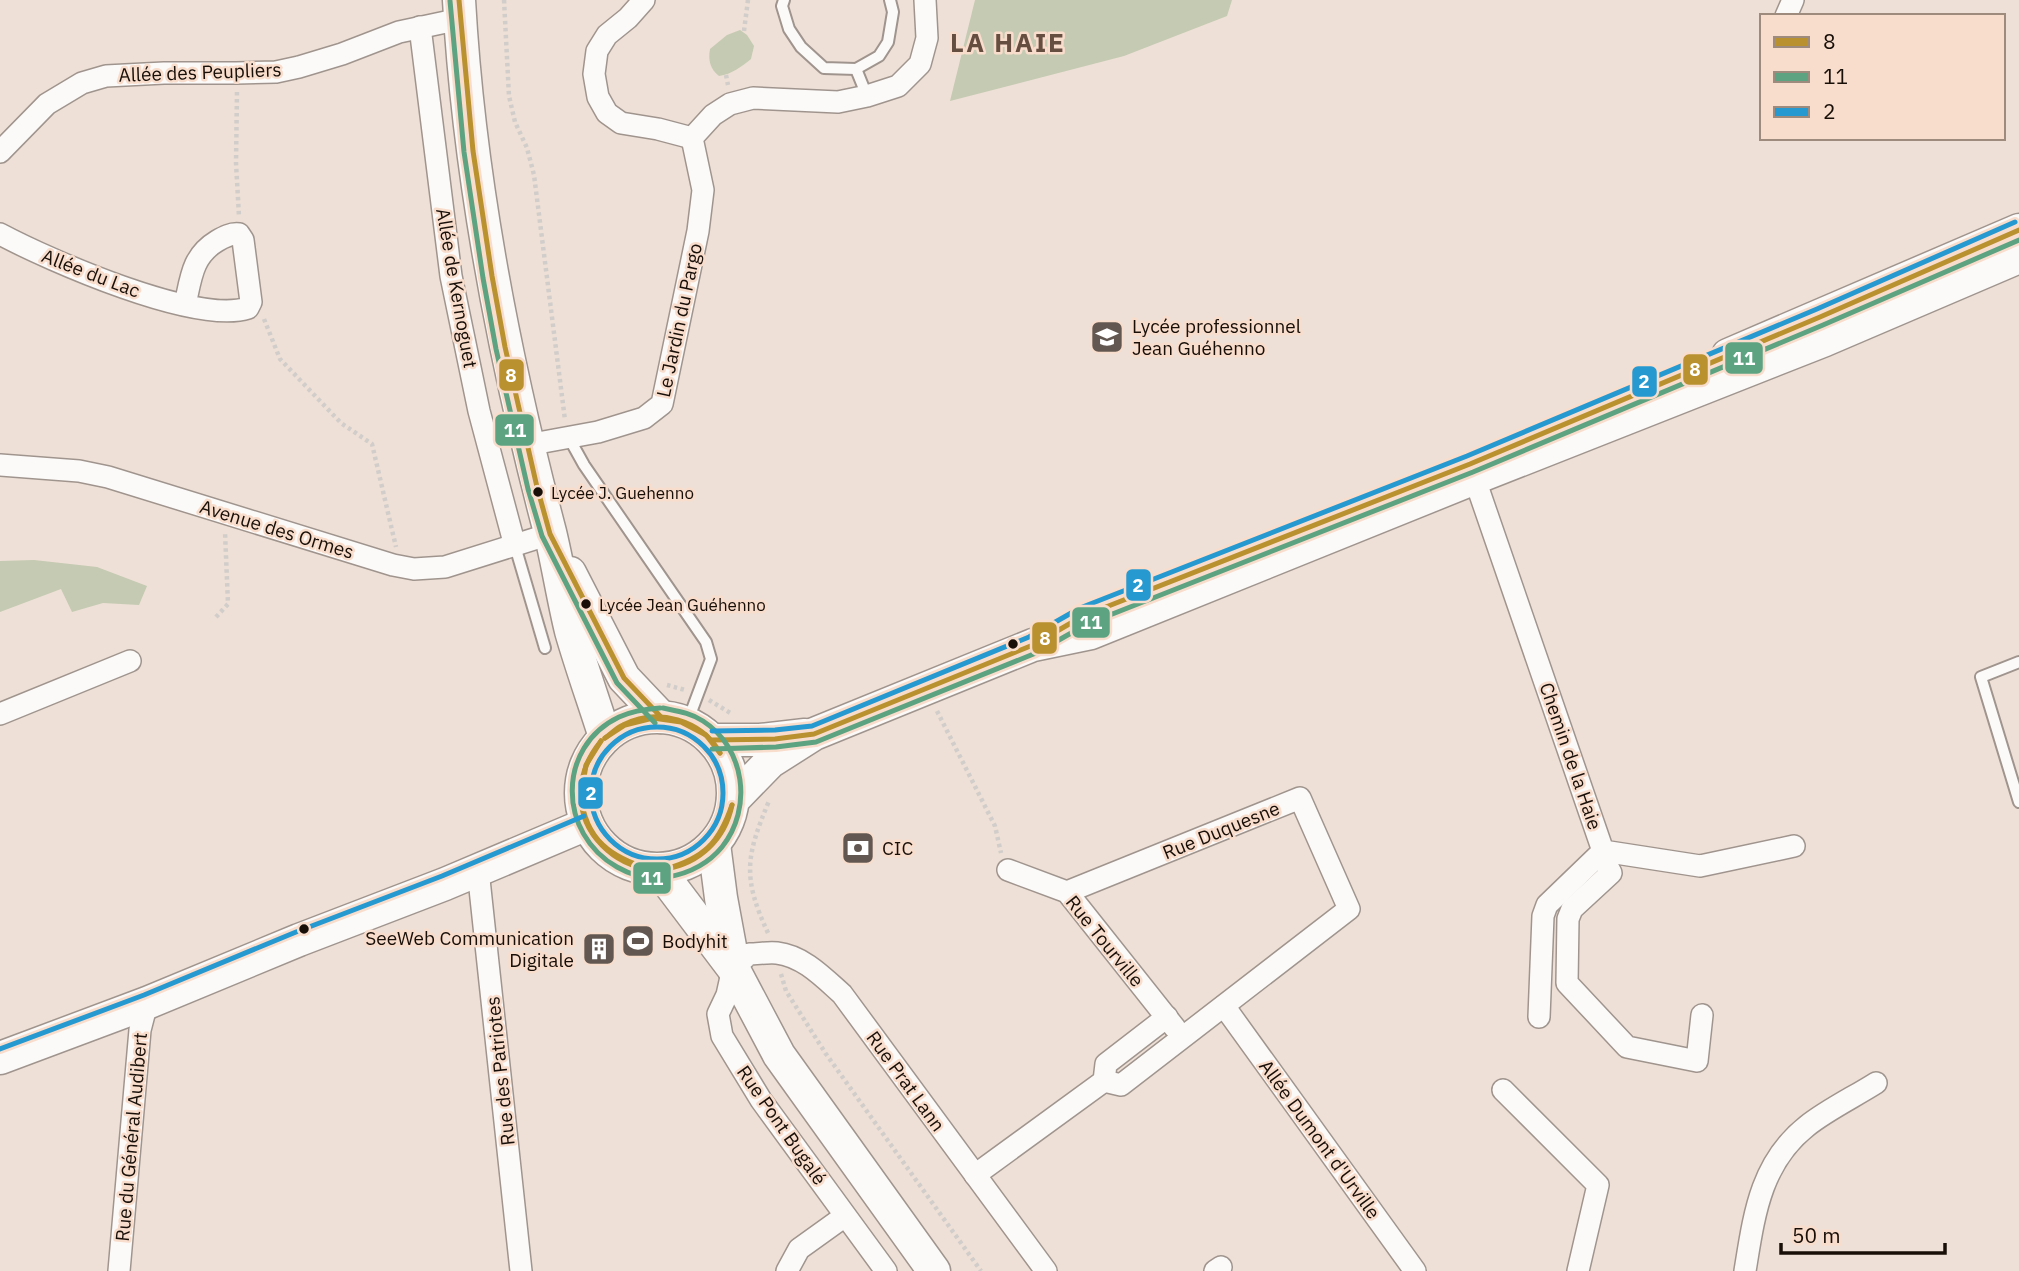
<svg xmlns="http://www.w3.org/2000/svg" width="2019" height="1271" viewBox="0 0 2019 1271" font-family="'IBM Plex Sans',sans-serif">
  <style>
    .green { fill: #c5cab2 }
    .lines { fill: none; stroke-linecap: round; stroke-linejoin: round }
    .lane-casing { stroke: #a0958e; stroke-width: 14 }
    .street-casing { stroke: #a0958e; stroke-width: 24 }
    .secondary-casing { stroke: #a0958e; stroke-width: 35 }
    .path { stroke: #d1cdca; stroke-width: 4.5; stroke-dasharray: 3.5 3.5; stroke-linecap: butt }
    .lane { stroke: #fcfaf9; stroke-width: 10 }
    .street { stroke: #fcfaf9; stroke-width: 21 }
    .secondary { stroke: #fcfaf9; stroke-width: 32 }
    .bus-1-casing { stroke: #f9ddcc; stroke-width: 10 }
    .bus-2-casing { stroke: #f9ddcc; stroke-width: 10 }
    .bus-3-casing { stroke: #f9ddcc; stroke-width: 10 }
    .bus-1 { stroke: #b9912f; stroke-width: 5 }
    .bus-2 { stroke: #5da382; stroke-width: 5 }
    .bus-3 { stroke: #2699d1; stroke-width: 5 }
    .bus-dot { fill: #180f09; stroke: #f9ddcc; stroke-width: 2.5 }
    .labels { text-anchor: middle; stroke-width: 5; stroke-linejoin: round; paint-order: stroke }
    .bus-label { font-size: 17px; fill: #180f09; stroke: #f9ddcc; text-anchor: start }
    .street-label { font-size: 19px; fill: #180f09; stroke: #f9ddcc }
    .poi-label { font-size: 19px; fill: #180f09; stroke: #f9ddcc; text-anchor: start }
    .district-label { font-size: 26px; font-weight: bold; letter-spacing: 2px; fill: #654d3f; stroke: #f9ddcc }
    .line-badge { stroke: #f9ddcc; stroke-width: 2.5 }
    .badge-label { font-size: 19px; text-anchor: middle; font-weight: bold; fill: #fff }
  </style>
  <rect width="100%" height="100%" fill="#eee0d6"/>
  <g class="green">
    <path d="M975 0H1232L1227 16 1124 56 950 101Z"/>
    <path d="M740 30 747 35 754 46 751 59C741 67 732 74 719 76 710 69 708 60 710 49L727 35Z"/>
    <path d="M34 560 97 567 147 586 139 605 103 603 72 612 61 589 0 612V561Z"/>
  </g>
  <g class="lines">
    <defs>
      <g id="lane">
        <path d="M784 0 782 6 789 29 801 47 824 68 856 69 879 56 888 42 893 12 890 0"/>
        <path d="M856 69 867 96"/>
        <path d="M569 438 584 465 706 642 711 659 687 723"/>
        <path d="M515 546 545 648"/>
        <path d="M2019 662 1981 677 2019 802"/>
      </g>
      <g id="street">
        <path d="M644 0 628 18 607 35 597 51 594 74 598 97 607 113 621 123 658 129 692 138"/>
        <path d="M1786 16 1793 0"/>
        <path d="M420 27 451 276 479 411 515 546"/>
        <path d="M0 152 47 104 82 83 106 76 164 73H236L276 72 299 67 342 54 399 32 460 19"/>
        <path d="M0 234C49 260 196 325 248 308L251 302 243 240 239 234C231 233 224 237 217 241 192 256 191 278 185 305"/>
        <path d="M527 445 598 432 644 418 662 404 698 231 703 190 692 138 713 115 730 104 753 98 838 102 867 96 898 86 920 64 927 38 925 0"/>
        <path d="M0 465 79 471 108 477 393 565 414 569 445 567 550 534"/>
        <path d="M1471 468 1603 851 1700 866 1794 846"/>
        <path d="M0 714 130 661"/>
        <path d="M1601 854 1611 873 1572 909 1568 919 1567 983 1627 1047 1697 1061 1702 1015"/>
        <path d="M478 870 521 1271"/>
        <path d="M1008 870 1067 892 1175 1028"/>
        <path d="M1067 892 1300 798 1349 909 1121 1085 1104 1081"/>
        <path d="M1224 1006 1415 1271"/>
        <path d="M1539 1017 1543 916 1547 905 1603 851"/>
        <path d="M1503 1090 1598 1185 1578 1271"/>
        <path d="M975 1175 1104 1081 1106 1064 1167 1017"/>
        <path d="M119 1271 140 1030 147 1003"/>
        <path d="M787 1271 799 1249 845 1216"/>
        <path d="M886 1271 761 1100 722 1036 718 1014 727 995 733 968 749 954C758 954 768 952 777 953 803 956 823 977 842 994L1046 1271"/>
        <path d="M1215 1271 1221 1267"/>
        <path d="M1745 1271C1754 1216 1760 1163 1807 1126 1827 1110 1854 1097 1876 1083"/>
      </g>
      <g id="secondary">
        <path d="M459 0C469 180 504 358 550 532 558 565 563 598 571 631 581 666 594 702 605 737"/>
        <path d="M1728 355 2019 230"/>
        <path d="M570 573 624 678 661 717"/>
        <circle cx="657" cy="793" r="76"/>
        <path d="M712 740H760L805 735"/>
        <path d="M733 800 770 762 814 734 1033 645 1091 633 1475 478 1825 340 2019 257"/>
        <path d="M714 844 721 898 733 963"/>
        <path d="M659 870 733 968 779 1055 934 1271"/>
        <path d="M0 1058 147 1003 299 940 445 884 587 824"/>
      </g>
    </defs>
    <use href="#lane" class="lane-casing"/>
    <use href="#street" class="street-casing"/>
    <use href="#secondary" class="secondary-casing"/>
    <g class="path">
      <path d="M504 0 509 96 515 122 527 148 534 175 565 420"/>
      <path d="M744 31 748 0"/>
      <path d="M726 75 728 85"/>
      <path d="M237 92 236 163 239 216"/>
      <path d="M264 319 280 359 341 423 372 444 396 547"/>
      <path d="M216 617 228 604 225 532"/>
      <path d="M667 685 685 690"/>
      <path d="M709 700 732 714"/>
      <path d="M937 711 995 826 1001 853"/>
      <path d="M768 933C742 877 746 856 769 801"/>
      <path d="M781 974 786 991 826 1054 981 1271"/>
    </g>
    <use href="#lane" class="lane"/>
    <use href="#street" class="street"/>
    <use href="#secondary" class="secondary"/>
    <defs>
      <g id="bus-1">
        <path d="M459 0 473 151 492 276 505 347 537 487 550 534 624 678 661 717"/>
        <path d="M605 738C611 734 616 728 623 725 657 707 702 720 720 753"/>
        <path d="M605 738 625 725 653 718 681 722 706 735 720 753"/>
        <path d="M712 740 775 739 814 734 1033 645 1083 616 1470 464 1820 317 2019 230"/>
        <path d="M581 796C585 840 612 858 650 869"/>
        <path d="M581 796C581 834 614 865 650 869"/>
        <path d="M581 796C580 776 588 757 601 741"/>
        <path d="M581 796 586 765 601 741"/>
        <path d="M666 869C704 858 719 843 732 805"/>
        <path d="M666 869C700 863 725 839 732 805"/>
      </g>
      <g id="bus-2">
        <path d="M450 1 464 152 483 278 496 349 528 489 542 536 617 683 655 723"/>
        <path d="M660 708C646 709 632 711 619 717 556 747 558 834 617 867 633 876 650 881 668 877 690 873 708 864 722 847 753 808 745 748 703 721 691 713 677 711 663 708"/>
        <path d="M712 749 776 747 816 742 1036 653 1087 624 1473 472 1823 325 2019 240"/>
      </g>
      <g id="bus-3">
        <circle cx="657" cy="793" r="66"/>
        <path d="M712 731 775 730 812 726 1029 637 1080 608 1467 456 1817 309 2015 222"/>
        <path d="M0 1049 144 995 296 932 442 876 584 816"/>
      </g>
    </defs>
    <use href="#bus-1" class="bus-1-casing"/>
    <use href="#bus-2" class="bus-2-casing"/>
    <use href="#bus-3" class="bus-3-casing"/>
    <use href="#bus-1" class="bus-1"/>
    <use href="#bus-2" class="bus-2"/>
    <use href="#bus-3" class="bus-3"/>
  </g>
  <defs>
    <symbol id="school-square" viewBox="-11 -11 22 22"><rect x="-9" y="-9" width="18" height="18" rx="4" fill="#635851" stroke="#f9ddcc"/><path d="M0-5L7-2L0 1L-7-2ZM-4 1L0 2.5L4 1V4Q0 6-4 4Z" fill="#fff"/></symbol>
    <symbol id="bank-square" viewBox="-11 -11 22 22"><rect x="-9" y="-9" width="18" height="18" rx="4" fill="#635851" stroke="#f9ddcc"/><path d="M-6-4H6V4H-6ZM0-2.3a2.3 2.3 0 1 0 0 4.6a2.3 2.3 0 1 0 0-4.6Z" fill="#fff"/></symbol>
    <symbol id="stadium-square" viewBox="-11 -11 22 22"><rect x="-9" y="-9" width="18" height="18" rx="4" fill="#635851" stroke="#f9ddcc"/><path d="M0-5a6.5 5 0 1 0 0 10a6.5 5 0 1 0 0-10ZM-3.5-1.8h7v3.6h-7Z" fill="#fff"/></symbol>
    <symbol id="building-square" viewBox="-11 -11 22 22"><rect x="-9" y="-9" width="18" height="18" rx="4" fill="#635851" stroke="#f9ddcc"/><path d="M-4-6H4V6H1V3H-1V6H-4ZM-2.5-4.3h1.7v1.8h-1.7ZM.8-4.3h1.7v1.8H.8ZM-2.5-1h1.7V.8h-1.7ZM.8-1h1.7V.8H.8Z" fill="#fff"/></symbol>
  </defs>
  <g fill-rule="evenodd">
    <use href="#school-square" x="1088" y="318" width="38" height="38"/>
    <use href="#bank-square" x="839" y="829" width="38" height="38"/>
    <use href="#stadium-square" x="619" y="922" width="38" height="38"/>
    <use href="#building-square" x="580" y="930" width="38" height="38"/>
  </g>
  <g class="bus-dot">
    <circle cx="538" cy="492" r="6"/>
    <circle cx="586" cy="604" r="6"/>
    <circle cx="1013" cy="644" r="6"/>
    <circle cx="304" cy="929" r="6"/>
  </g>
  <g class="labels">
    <g class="bus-label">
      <text x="551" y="499">Lycée J. Guehenno</text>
      <text x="599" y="611">Lycée Jean Guéhenno</text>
    </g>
    <g class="street-label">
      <text transform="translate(200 72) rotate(-2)" y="7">Allée des Peupliers</text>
      <text transform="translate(91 273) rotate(21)" y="7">Allée du Lac</text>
      <text transform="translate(457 288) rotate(80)" y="7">Allée de Kernoguet</text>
      <text transform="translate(679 320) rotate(-78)" y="7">Le Jardin du Pargo</text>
      <text transform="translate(277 529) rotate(17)" y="7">Avenue des Ormes</text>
      <text transform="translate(1571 756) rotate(71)" y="7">Chemin de la Haie</text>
      <text transform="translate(1221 830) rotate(-22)" y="7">Rue Duquesne</text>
      <text transform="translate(1105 941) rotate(51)" y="7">Rue Tourville</text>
      <text transform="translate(500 1071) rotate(-96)" y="7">Rue des Patriotes</text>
      <text transform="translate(906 1081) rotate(54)" y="7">Rue Prat Lann</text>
      <text transform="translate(782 1125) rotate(55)" y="7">Rue Pont Bugalé</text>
      <text transform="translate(131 1137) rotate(-85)" y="7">Rue du Général Audibert</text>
      <text transform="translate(1320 1139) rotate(54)" y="7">Allée Dumont d'Urville</text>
    </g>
    <g class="poi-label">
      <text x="1132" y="333">Lycée professionnel<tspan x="1132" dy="22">Jean Guéhenno</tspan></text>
      <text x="882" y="855">CIC</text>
      <text x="574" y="945" text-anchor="end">SeeWeb Communication<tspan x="574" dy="22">Digitale</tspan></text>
      <text x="662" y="948">Bodyhit</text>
    </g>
    <g class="district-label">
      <text x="1008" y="52">LA HAIE</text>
    </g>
  </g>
  <g class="line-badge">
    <rect x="1724" y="341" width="40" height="34" rx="7" fill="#5da382"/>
    <rect x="1682" y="353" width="27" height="33" rx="7" fill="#b9912f"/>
    <rect x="498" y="358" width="27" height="34" rx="7" fill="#b9912f"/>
    <rect x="1631" y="365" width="27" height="33" rx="7" fill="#2699d1"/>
    <rect x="494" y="413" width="41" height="34" rx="7" fill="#5da382"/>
    <rect x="1125" y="568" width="27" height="34" rx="7" fill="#2699d1"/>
    <rect x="1071" y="606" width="40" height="33" rx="7" fill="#5da382"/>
    <rect x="1031" y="621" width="27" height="34" rx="7" fill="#b9912f"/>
    <rect x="577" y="776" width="27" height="34" rx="7" fill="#2699d1"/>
    <rect x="632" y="861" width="40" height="34" rx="7" fill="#5da382"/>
  </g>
  <g class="badge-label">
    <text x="1744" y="365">11</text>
    <text x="1695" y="376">8</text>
    <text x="511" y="382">8</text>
    <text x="1644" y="388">2</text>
    <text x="515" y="437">11</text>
    <text x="1138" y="592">2</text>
    <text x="1091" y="629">11</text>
    <text x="1045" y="645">8</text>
    <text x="591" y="800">2</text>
    <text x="652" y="885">11</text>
  </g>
  <rect x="1760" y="14" width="245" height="126" fill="#f9ddcc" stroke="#9f8b7e" stroke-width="2"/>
  <rect x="1774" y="37" width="35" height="10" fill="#b9912f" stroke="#9f8b7e" stroke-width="2"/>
  <text x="1823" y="49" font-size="21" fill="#180f09">8</text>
  <rect x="1774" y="72" width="35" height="10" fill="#5da382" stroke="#9f8b7e" stroke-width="2"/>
  <text x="1823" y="84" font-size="21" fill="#180f09">11</text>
  <rect x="1774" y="107" width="35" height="10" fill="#2699d1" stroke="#9f8b7e" stroke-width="2"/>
  <text x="1823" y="119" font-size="21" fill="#180f09">2</text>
  <path d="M1781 1243v10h164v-10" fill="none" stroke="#180f09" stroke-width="3.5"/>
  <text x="1792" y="1243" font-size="21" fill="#180f09" stroke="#f9ddcc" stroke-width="5" paint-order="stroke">50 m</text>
</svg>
